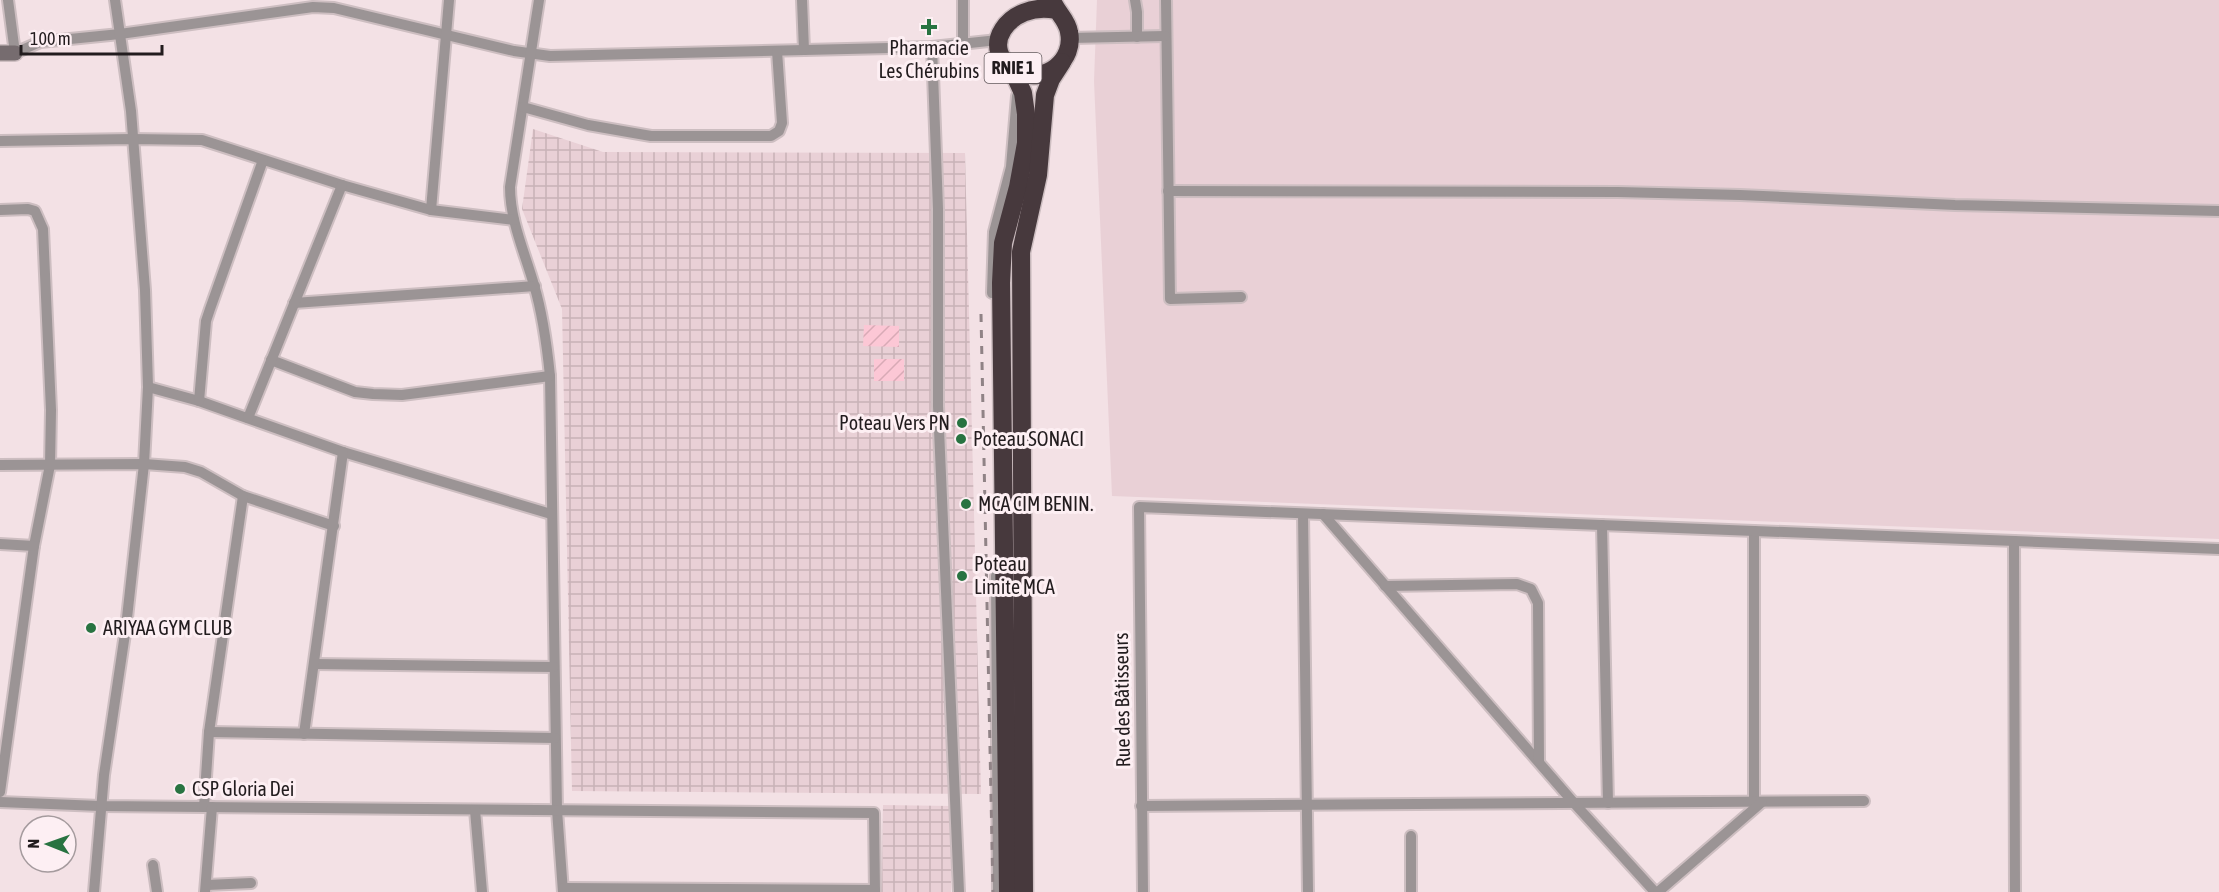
<svg xmlns="http://www.w3.org/2000/svg" width="2219" height="892" viewBox="0 0 2219 892" font-family="'Asap Condensed',sans-serif">
  <style>
    .built { fill: #e9d0d6 }
    .industrial { fill: url(#industrial-grid) }
    .garden { fill: url(#garden-furrows) }
    .lines { fill: none; stroke-linecap: round; stroke-linejoin: round }
    .street-casing { stroke: #cdbec1; stroke-width: 14 }
    .secondary-casing { stroke: #cdbec1; stroke-width: 18 }
    .highway-casing { stroke: #cdbec1; stroke-width: 21 }
    .street { stroke: #9b9495; stroke-width: 10 }
    .secondary { stroke: #766c6f; stroke-width: 15 }
    .highway { stroke: #47393d; stroke-width: 18 }
    .rail { stroke: #908386; stroke-width: 3; stroke-dasharray: 8 8; stroke-linecap: butt }
    .poi-dot { fill: #287341; stroke: #fdeff3; stroke-width: 2 }
    .labels { text-anchor: middle; stroke-width: 6; stroke-linejoin: round; paint-order: stroke }
    .shield { fill: #fdeff3; stroke: #645b5e; stroke-width: 1.5 }
    .shield-label { font-size: 18px; font-weight: bold; fill: #221c1e }
    .poi-label { font-size: 20px; fill: #221c1e; stroke: #fdeff3; text-anchor: start }
    .street-label { font-size: 20px; fill: #221c1e; stroke: #fdeff3 }
  </style>
  <defs>
    <pattern id="industrial-grid" width="8" height="8" patternUnits="userSpaceOnUse" patternTransform="scale(1.5)"><rect width="8" height="8" fill="#e9d0d6"/><path d="M0 4h8M4 0v8" fill="none" stroke="#c8b2b7"/></pattern>
    <pattern id="garden-furrows" width="10" height="10" patternUnits="userSpaceOnUse" patternTransform="scale(1.5)"><rect width="10" height="10" fill="#fcc7d5"/><path d="M-1 1l2-2M0 10L10 0M9 11l2-2" fill="none" stroke="#d8aab6"/></pattern>
  </defs>
  <rect width="100%" height="100%" fill="#f3e1e5"/>
  <path class="built" d="M1097 0H2219V539L1112 496 1094 81Z"/>
  <g class="industrial">
    <path d="M533 129 603 152 965 153 981 794 572 791 562 309 522 209Z"/>
    <path d="M883 805 952 806 951 892H882Z"/>
  </g>
  <g class="garden">
    <path d="M864 325 899 326V347L863 346Z"/>
    <rect x="874" y="359" width="30" height="22"/>
  </g>
  <g class="lines">
    <defs>
      <g id="street">
        <path d="M8 0 15 53 40 42 120 34 313 7 334 8 514 51 550 56 932 47 998 40"/>
        <path d="M539 0 510 187C510 221 525 253 534 285 543 315 547 346 550 376L557 810 563 892"/>
        <path d="M802 0 804 50"/>
        <path d="M963 0V43"/>
        <path d="M1135 0 1137 12V37"/>
        <path d="M1166 0 1170 299 1241 297"/>
        <path d="M1070 38 1165 36"/>
        <path d="M932 47 938 209V406L959 892"/>
        <path d="M523 107 588 125 651 136H771L779 131 782 123 777 51"/>
        <path d="M0 141 132 139 202 140 342 185 431 210 514 220"/>
        <path d="M1168 191 1618 192 1740 195 1955 205 2219 211"/>
        <path d="M0 210 28 209 35 211 43 229 51 410 50 465 34 546 0 792"/>
        <path d="M431 210 449 0"/>
        <path d="M992 293 994 232 1011 167 1017 96"/>
        <path d="M294 303 535 286"/>
        <path d="M271 360 355 392 373 394 402 395 550 376"/>
        <path d="M148 387 199 401 343 452 551 514"/>
        <path d="M199 401 206 321 210 309 263 160"/>
        <path d="M248 418 342 185"/>
        <path d="M0 465 144 464 185 467 201 472 243 496 334 526"/>
        <path d="M1303 514 1308 892"/>
        <path d="M1323 514 1574 803 1655 892"/>
        <path d="M1602 525 1608 803"/>
        <path d="M1754 531V802"/>
        <path d="M2014 541 2015 892"/>
        <path d="M0 544 34 546"/>
        <path d="M996 576 998 892"/>
        <path d="M1385 586 1517 584 1531 589 1538 603 1539 761"/>
        <path d="M314 664 554 667"/>
        <path d="M209 732 555 738"/>
        <path d="M304 734 343 452"/>
        <path d="M0 802 100 806 874 813 875 892"/>
        <path d="M1141 806 1864 801"/>
        <path d="M204 807 209 732 243 496"/>
        <path d="M475 810 482 892"/>
        <path d="M1411 836V892"/>
        <path d="M153 865 157 892"/>
        <path d="M207 885 251 883"/>
        <path d="M563 888 875 890"/>
        <path d="M94 892 104 775 126 627 144 464 148 387 145 290 131 111 115 0"/>
        <path d="M205 892 212 807"/>
        <path d="M1143 892 1139 507 2219 549"/>
        <path d="M1658 892 1762 802"/>
      </g>
      <path id="secondary" d="M0 53H15"/>
      <g id="highway">
        <path d="M1052 0C1056 12 1067 19 1069 32 1075 60 1046 84 1019 72 974 51 1009 0 1056 10"/>
        <path d="M1008 892 1001 283 1003 243 1018 187 1026 143V114L1023 93 1011 67"/>
        <path d="M1024 892 1021 252 1038 175 1045 95 1051 79 1062 62"/>
      </g>
    </defs>
    <use href="#street" class="street-casing"/>
    <use href="#secondary" class="secondary-casing"/>
    <use href="#highway" class="highway-casing"/>
    <use href="#street" class="street"/>
    <use href="#secondary" class="secondary"/>
    <use href="#highway" class="highway"/>
    <path class="rail" d="M981 314 993 892"/>
  </g>
  <g class="poi-dot">
    <path d="M926 18h6v6h6v6h-6v6h-6v-6h-6v-6h6z"/>
    <circle cx="962" cy="423" r="6"/>
    <circle cx="961" cy="439" r="6"/>
    <circle cx="966" cy="504" r="6"/>
    <circle cx="962" cy="576" r="6"/>
    <circle cx="91" cy="628" r="6"/>
    <circle cx="180" cy="789" r="6"/>
  </g>
  <g class="labels">
    <rect class="shield" x="984.5" y="53" width="57" height="30" rx="4.5"/>
    <g class="shield-label">
      <text x="1013" y="74">RNIE 1</text>
    </g>
    <g class="poi-label">
      <text x="929" y="55" text-anchor="middle">Pharmacie<tspan x="929" dy="23">Les Chérubins</tspan></text>
      <text x="950" y="430" text-anchor="end">Poteau Vers PN</text>
      <text x="973" y="446">Poteau SONACI</text>
      <text x="978" y="511">MCA CIM BENIN.</text>
      <text x="974" y="571">Poteau<tspan x="974" dy="23">Limite MCA</tspan></text>
      <text x="103" y="635">ARIYAA GYM CLUB</text>
      <text x="192" y="796">CSP Gloria Dei</text>
    </g>
    <g class="street-label">
      <text transform="translate(1122 700) rotate(-91)" y="7">Rue des Bâtisseurs</text>
    </g>
  </g>
  <g transform="translate(48 844) rotate(271)"><circle r="28" fill="#fdeff3" stroke="#a59b9e" stroke-width="1.5"/>
  <path d="M0-4.5L10 22L0 15L-10 22Z" fill="#287341"/>
  <text y="-9" font-size="16" font-weight="bold" text-anchor="middle" fill="#221c1e">N</text>
  </g>
  <path d="M21 45v9h141v-9" fill="none" stroke="#221c1e" stroke-width="3"/>
  <text x="30" y="45" font-size="18" fill="#221c1e" stroke="#fdeff3" stroke-width="4.5" paint-order="stroke">100 m</text>
</svg>
